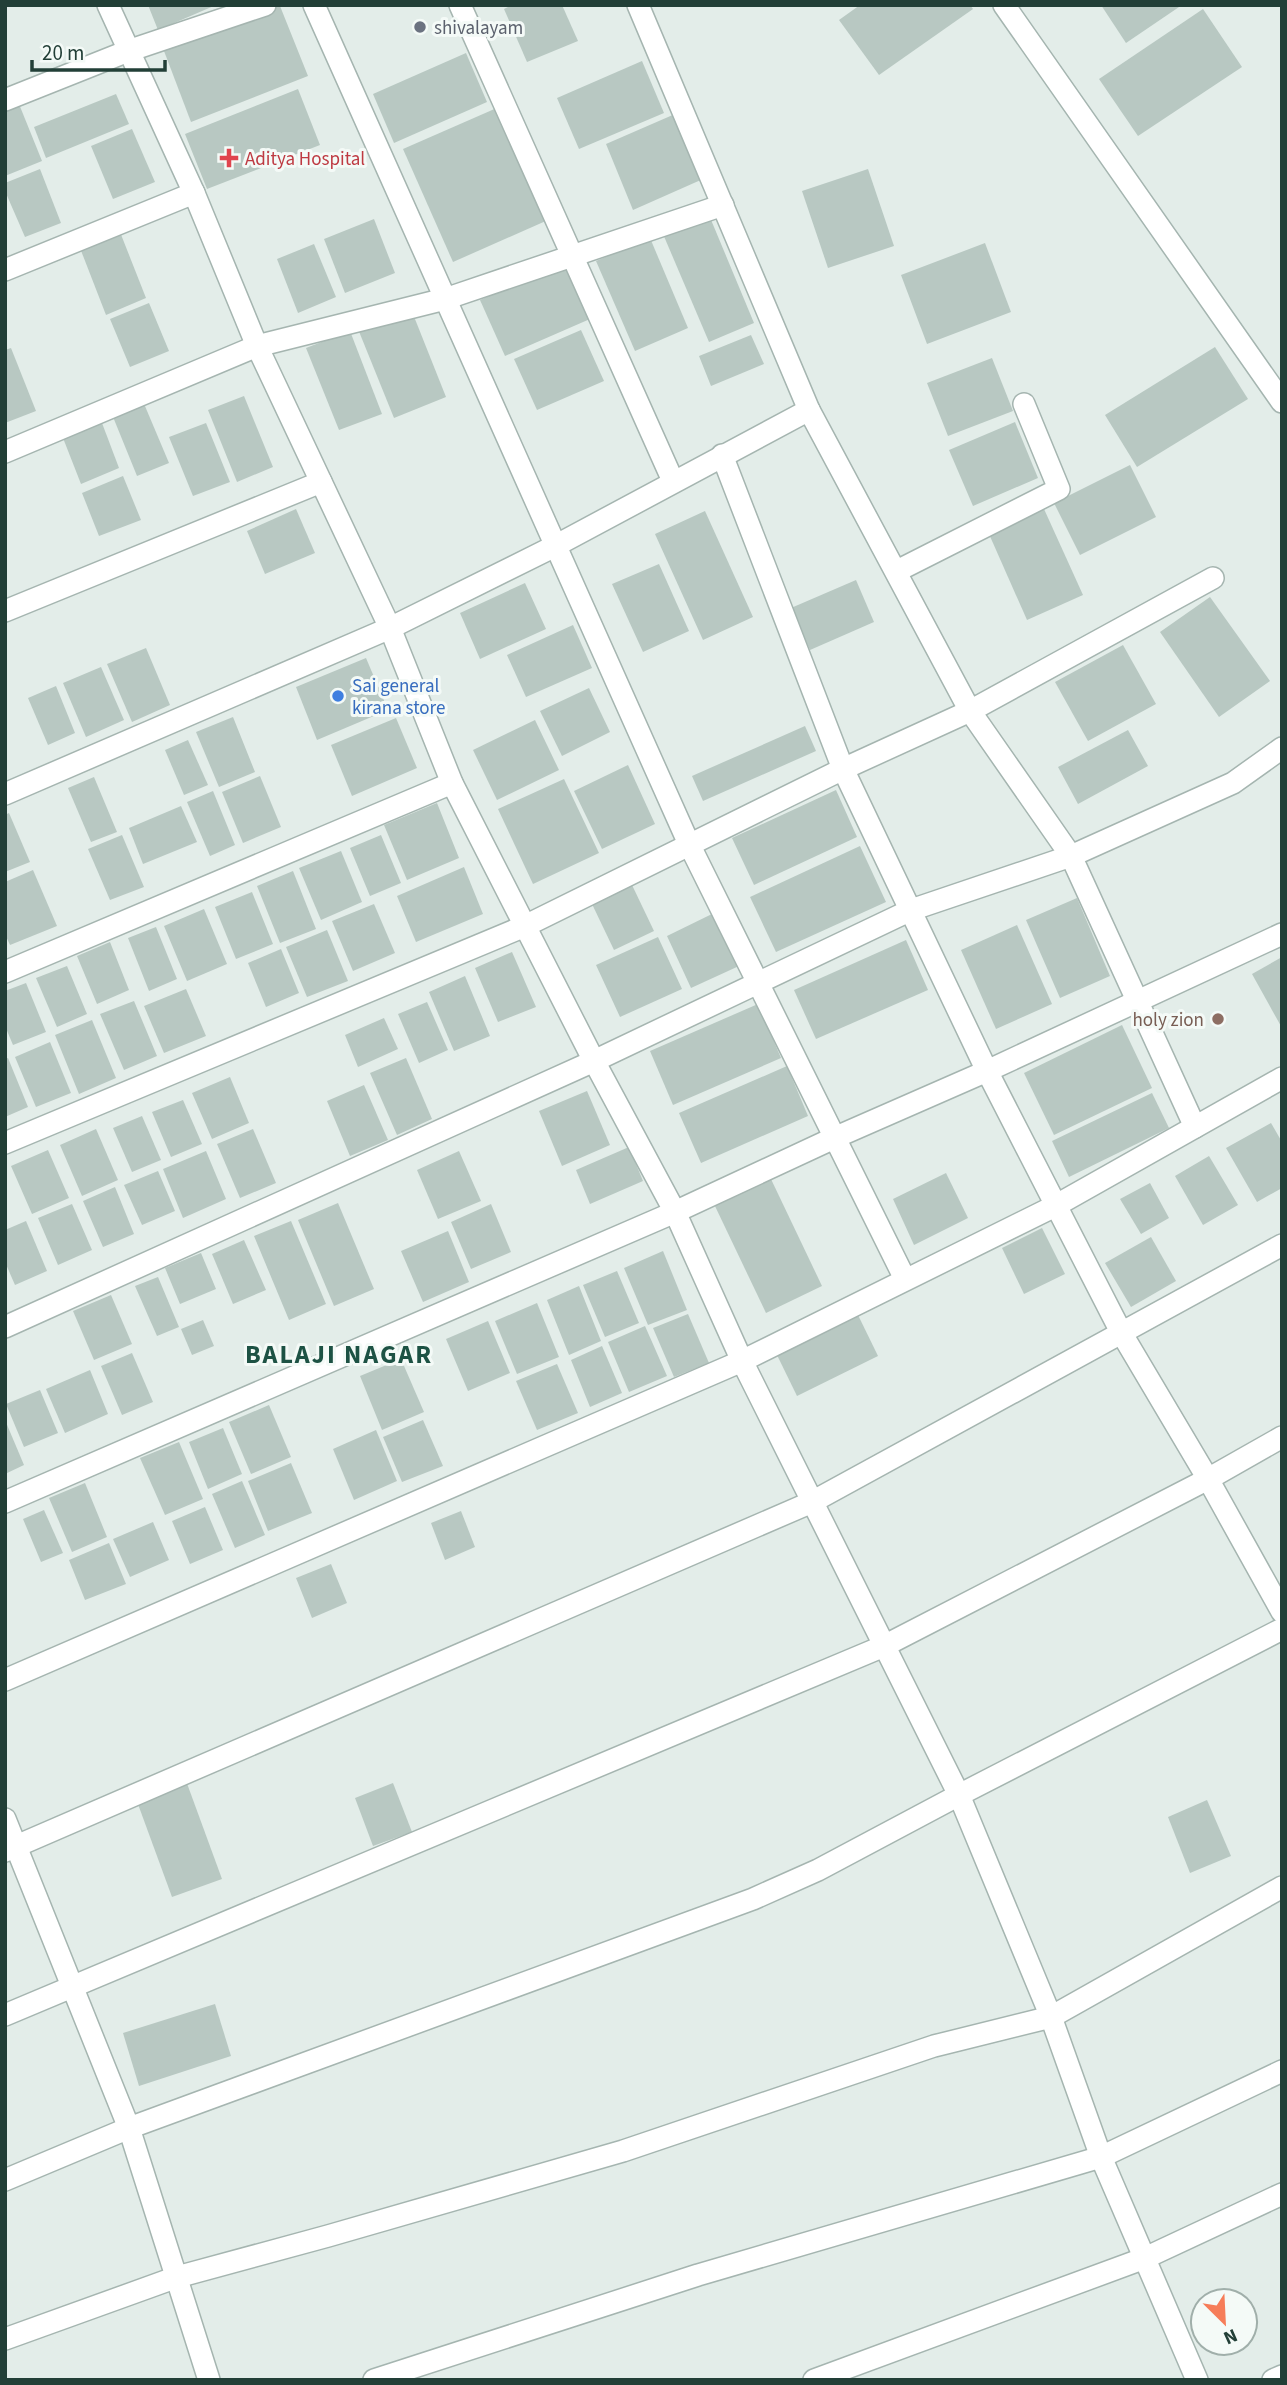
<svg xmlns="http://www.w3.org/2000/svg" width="1287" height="2385" viewBox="0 0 1287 2385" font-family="'Source Sans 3',sans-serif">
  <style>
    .building { fill: #b8c8c2 }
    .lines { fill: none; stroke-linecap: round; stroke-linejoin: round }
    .minor-casing { stroke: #a5b5b0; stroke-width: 24 }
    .minor { stroke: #fff; stroke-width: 21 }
    .worship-dot { fill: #6b7280; stroke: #f4faf7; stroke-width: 2.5 }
    .health-dot { fill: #e0444e; stroke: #f4faf7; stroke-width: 2.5 }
    .shop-dot { fill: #3f7fe0; stroke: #f4faf7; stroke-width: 2.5 }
    .education-dot { fill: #8d6e63; stroke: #f4faf7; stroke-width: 2.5 }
    .labels { text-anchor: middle; stroke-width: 6; stroke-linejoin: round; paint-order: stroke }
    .worship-label { font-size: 19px; fill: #5b616d; stroke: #f4faf7; text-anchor: start }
    .health-label { font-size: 19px; fill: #be3a42; stroke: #f4faf7; text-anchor: start }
    .shop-label { font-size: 19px; fill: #366cbe; stroke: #f4faf7; text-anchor: start }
    .education-label { font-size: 19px; fill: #785e54; stroke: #f4faf7; text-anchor: end }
    .district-label { font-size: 26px; font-weight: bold; letter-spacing: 2px; fill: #1d5244; stroke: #f4faf7 }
  </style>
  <rect width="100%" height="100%" fill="#e3ede9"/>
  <g class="building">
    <path d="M148 5H216L158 30Z"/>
    <path d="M512 5H562L578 41 527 62 504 9Z"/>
    <path d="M860 5H970L973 9 879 75 839 20Z"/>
    <path d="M1101 5H1182L1126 43Z"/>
    <path d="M280 6 308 76 191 122 164 51Z"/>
    <path d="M1203 9 1242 67 1138 136 1099 79Z"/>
    <path d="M466 53 487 102 394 143 373 94Z"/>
    <path d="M642 61 664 113 579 149 557 98Z"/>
    <path d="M298 89 320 145 207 189 185 134Z"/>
    <path d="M116 94 129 124 46 158 34 127Z"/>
    <path d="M19 104 42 161 5 176V109Z"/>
    <path d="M499 107 548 220 453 262 403 149Z"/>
    <path d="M675 114 703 179 633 210 606 144Z"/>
    <path d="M132 129 155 182 113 199 91 146Z"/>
    <path d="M40 169 61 223 25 237 5 191V183Z"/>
    <path d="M868 169 894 246 828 268 802 191Z"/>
    <path d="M709 215 754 323 709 342 663 234Z"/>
    <path d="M374 219 395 273 345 293 324 239Z"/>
    <path d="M120 232 146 298 106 315 80 248Z"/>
    <path d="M650 238 688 328 635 351 596 261Z"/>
    <path d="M985 243 1011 312 927 344 901 275Z"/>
    <path d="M314 244 336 297 298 313 277 259Z"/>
    <path d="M566 263 590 319 505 356 480 300Z"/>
    <path d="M149 303 169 351 130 367 110 319Z"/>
    <path d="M411 309 446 397 394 418 358 329Z"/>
    <path d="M581 330 604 381 537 410 514 359Z"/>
    <path d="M350 331 382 414 339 430 306 348Z"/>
    <path d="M751 335 764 364 711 386 699 356Z"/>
    <path d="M1215 347 1248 399 1137 467 1105 415Z"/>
    <path d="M11 348 36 411 5 423V350Z"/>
    <path d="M992 358 1013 411 948 436 927 383Z"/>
    <path d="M244 396 273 467 237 482 208 410Z"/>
    <path d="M142 399 169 463 137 476 111 412Z"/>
    <path d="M1015 422 1038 478 973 506 949 450Z"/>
    <path d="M102 423 119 468 81 484 63 438Z"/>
    <path d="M206 423 230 482 193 496 169 437Z"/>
    <path d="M1130 465 1156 517 1080 555 1054 503Z"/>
    <path d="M123 476 141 520 99 536 82 493Z"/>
    <path d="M296 509 315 553 265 574 247 531Z"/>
    <path d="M1044 509 1083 595 1027 620 989 534Z"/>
    <path d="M705 511 753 617 703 640 655 534Z"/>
    <path d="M659 564 689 631 643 652 612 584Z"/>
    <path d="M856 580 874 622 810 650 791 608Z"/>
    <path d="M525 583 546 629 480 659 460 613Z"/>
    <path d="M1210 597 1270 681 1219 717 1160 632Z"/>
    <path d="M573 625 592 668 526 697 507 655Z"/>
    <path d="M1123 645 1156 704 1088 741 1055 682Z"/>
    <path d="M146 648 170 705 132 722 107 664Z"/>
    <path d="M366 658 388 710 317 740 296 687Z"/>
    <path d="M101 667 124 720 86 737 63 683Z"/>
    <path d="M56 686 75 733 48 745 28 698Z"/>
    <path d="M589 688 610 732 562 756 540 711Z"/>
    <path d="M233 717 255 772 219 787 196 732Z"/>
    <path d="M396 718 417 768 352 796 331 745Z"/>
    <path d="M535 720 559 770 497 800 473 750Z"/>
    <path d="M805 726 816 751 703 801 692 776Z"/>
    <path d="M1128 730 1148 766 1078 804 1058 767Z"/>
    <path d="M188 740 208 785 184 795 165 750Z"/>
    <path d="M628 765 655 824 602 849 574 791Z"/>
    <path d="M260 776 281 827 243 843 222 792Z"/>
    <path d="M94 777 117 832 91 842 68 788Z"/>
    <path d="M564 779 599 853 533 884 498 809Z"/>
    <path d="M836 790 857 837 754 885 732 838Z"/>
    <path d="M213 791 235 845 210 856 187 802Z"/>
    <path d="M437 803 459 858 407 880 384 825Z"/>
    <path d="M181 806 197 842 143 864 129 828Z"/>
    <path d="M9 813 30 862 5 872V815Z"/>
    <path d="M122 835 144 887 110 900 88 849Z"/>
    <path d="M381 835 401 883 370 896 350 848Z"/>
    <path d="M860 846 886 902 776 952 750 897Z"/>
    <path d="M341 851 362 902 321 920 299 868Z"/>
    <path d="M464 867 483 914 416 942 397 896Z"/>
    <path d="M33 870 57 926 10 945 5 934V882Z"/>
    <path d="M293 871 316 929 280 943 257 886Z"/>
    <path d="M632 885 654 931 614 950 592 904Z"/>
    <path d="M252 892 273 944 236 959 215 907Z"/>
    <path d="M1077 898 1110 976 1060 998 1026 920Z"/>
    <path d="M374 904 395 953 353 971 332 921Z"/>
    <path d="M204 909 227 964 187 981 164 926Z"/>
    <path d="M714 913 739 966 691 988 667 936Z"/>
    <path d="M1017 925 1052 1004 996 1029 961 950Z"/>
    <path d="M156 927 177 979 149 991 128 938Z"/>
    <path d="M327 930 348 981 307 997 286 947Z"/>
    <path d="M658 937 682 989 620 1017 596 965Z"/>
    <path d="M906 940 928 990 816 1039 794 990Z"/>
    <path d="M110 942 129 990 97 1004 77 956Z"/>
    <path d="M281 949 299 993 266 1007 248 963Z"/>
    <path d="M512 952 536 1007 498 1022 475 968Z"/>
    <path d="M1282 957V1028L1252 974Z"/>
    <path d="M67 966 87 1014 57 1027 36 978Z"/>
    <path d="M465 976 490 1036 454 1051 429 992Z"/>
    <path d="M26 983 46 1032 13 1045 5 1026V991Z"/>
    <path d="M186 989 206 1036 164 1053 144 1006Z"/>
    <path d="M134 1001 157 1056 124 1070 100 1014Z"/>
    <path d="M427 1002 448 1050 419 1063 398 1014Z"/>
    <path d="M758 1004 781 1058 673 1105 650 1051Z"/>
    <path d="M384 1018 398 1049 358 1067 345 1035Z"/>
    <path d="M92 1020 116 1078 79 1094 55 1035Z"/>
    <path d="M1122 1025 1152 1088 1054 1135 1024 1073Z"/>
    <path d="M50 1042 71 1093 36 1107 15 1057Z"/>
    <path d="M8 1058 28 1107 5 1117V1059Z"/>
    <path d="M406 1058 432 1119 397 1135 370 1073Z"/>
    <path d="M787 1066 808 1116 701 1163 679 1113Z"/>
    <path d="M230 1077 249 1123 212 1139 192 1093Z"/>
    <path d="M364 1085 388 1140 350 1156 327 1101Z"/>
    <path d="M587 1091 610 1145 562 1166 539 1111Z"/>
    <path d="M1152 1093 1169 1128 1069 1177 1052 1141Z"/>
    <path d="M183 1100 202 1144 171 1157 152 1112Z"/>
    <path d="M142 1116 161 1160 132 1172 113 1128Z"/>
    <path d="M1271 1123 1282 1142V1188L1257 1202 1226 1148Z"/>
    <path d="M96 1129 118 1180 82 1196 60 1145Z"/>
    <path d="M253 1129 276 1183 240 1198 217 1144Z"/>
    <path d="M629 1147 643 1181 590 1204 576 1170Z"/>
    <path d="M48 1150 69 1198 32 1214 11 1166Z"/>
    <path d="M206 1151 226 1199 183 1218 163 1169Z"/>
    <path d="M459 1151 481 1201 438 1219 417 1170Z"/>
    <path d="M1209 1156 1238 1205 1203 1225 1175 1176Z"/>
    <path d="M158 1171 175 1211 142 1225 124 1185Z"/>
    <path d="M946 1173 968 1218 914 1245 893 1199Z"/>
    <path d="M770 1177 822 1286 766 1313 714 1204Z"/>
    <path d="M1150 1183 1169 1218 1141 1234 1120 1199Z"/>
    <path d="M115 1187 134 1234 103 1247 83 1201Z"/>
    <path d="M338 1203 374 1289 334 1306 298 1220Z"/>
    <path d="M72 1204 92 1250 58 1265 38 1218Z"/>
    <path d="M491 1204 511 1252 471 1269 451 1222Z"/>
    <path d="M26 1221 47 1271 15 1285 5 1262V1230Z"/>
    <path d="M291 1221 326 1304 289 1320 254 1236Z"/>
    <path d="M1042 1228 1065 1274 1024 1294 1002 1248Z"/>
    <path d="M448 1231 469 1282 423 1302 401 1251Z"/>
    <path d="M1151 1237 1176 1281 1131 1307 1105 1263Z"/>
    <path d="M244 1240 266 1290 233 1304 212 1254Z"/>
    <path d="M663 1251 687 1310 648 1325 624 1268Z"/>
    <path d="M201 1253 216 1289 180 1304 165 1268Z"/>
    <path d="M617 1271 639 1323 605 1337 583 1285Z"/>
    <path d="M158 1277 179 1327 157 1336 135 1286Z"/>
    <path d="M579 1286 601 1341 569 1355 547 1300Z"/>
    <path d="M111 1295 132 1344 94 1360 73 1311Z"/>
    <path d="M537 1303 559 1357 517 1374 495 1321Z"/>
    <path d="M688 1314 709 1363 674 1377 653 1328Z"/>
    <path d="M858 1315 878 1356 797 1396 777 1355Z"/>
    <path d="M203 1320 214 1346 192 1355 181 1329Z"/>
    <path d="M488 1321 510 1373 468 1391 446 1339Z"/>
    <path d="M645 1326 667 1376 629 1392 608 1342Z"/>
    <path d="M602 1346 622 1393 590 1407 571 1360Z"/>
    <path d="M132 1353 153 1402 122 1415 101 1366Z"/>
    <path d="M401 1359 424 1412 382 1430 360 1376Z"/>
    <path d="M557 1364 578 1413 537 1430 516 1381Z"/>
    <path d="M90 1370 108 1414 65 1433 46 1389Z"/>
    <path d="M40 1390 58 1433 24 1447 6 1404Z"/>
    <path d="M269 1405 291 1457 251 1474 229 1422Z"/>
    <path d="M5 1420 24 1465 5 1474Z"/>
    <path d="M423 1420 443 1466 402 1482 383 1437Z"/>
    <path d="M223 1428 242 1474 208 1489 189 1442Z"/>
    <path d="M376 1430 397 1481 354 1500 333 1449Z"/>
    <path d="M179 1442 203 1499 165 1515 140 1458Z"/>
    <path d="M291 1463 312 1513 268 1531 248 1481Z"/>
    <path d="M242 1481 265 1535 235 1548 212 1494Z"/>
    <path d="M85 1483 107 1537 72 1552 49 1498Z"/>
    <path d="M205 1507 223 1550 190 1564 172 1521Z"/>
    <path d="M44 1510 63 1553 41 1562 23 1519Z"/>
    <path d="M461 1511 475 1547 445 1560 431 1523Z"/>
    <path d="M153 1522 169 1560 130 1577 113 1539Z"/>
    <path d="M109 1543 126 1584 85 1600 69 1560Z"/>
    <path d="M331 1564 347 1603 312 1618 296 1578Z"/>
    <path d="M185 1778 222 1879 172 1897 135 1796Z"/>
    <path d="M393 1783 412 1832 373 1846 355 1798Z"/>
    <path d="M1207 1800 1231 1856 1190 1873 1168 1817Z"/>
    <path d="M215 2004 231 2056 139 2086 123 2033Z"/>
  </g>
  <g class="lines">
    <defs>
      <g id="minor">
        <path d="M108 5 194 193 257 346 390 628 452 783 594 1061 675 1212 742 1361 959 1795 1051 2017 1101 2157 1197 2380"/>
        <path d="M314 5 689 844 905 1279"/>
        <path d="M460 5 673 481"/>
        <path d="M638 5 809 410 970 711 1071 856 1195 1127"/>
        <path d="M1004 5 1282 402"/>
        <path d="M5 100 128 51 265 5"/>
        <path d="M5 270 194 193"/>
        <path d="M5 452 257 346 445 299 723 205"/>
        <path d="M722 455 843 769 987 1071 1122 1334 1208 1479 1282 1612"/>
        <path d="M897 571 1059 489 1024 404"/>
        <path d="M5 611 321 482"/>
        <path d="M5 794 390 628 555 546 809 410"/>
        <path d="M5 972 452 783"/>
        <path d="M5 1143 525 926 843 769 970 711 1213 578"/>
        <path d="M5 1327 594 1061 911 910 1071 856 1233 783 1282 748"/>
        <path d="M5 1502 675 1212 834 1138 987 1071 1282 934"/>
        <path d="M5 1680 742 1361 1055 1206 1282 1078"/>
        <path d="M5 1819 129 2128 209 2380"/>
        <path d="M5 1851 812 1502 1282 1245"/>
        <path d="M5 2015 884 1646 1208 1479 1282 1437"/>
        <path d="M5 2180 129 2128 753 1899 818 1870 959 1795 1282 1629"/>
        <path d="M5 2339 177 2277 328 2236 623 2151 934 2046 1051 2017 1282 1887"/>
        <path d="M374 2380 698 2275 1101 2157 1282 2071"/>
        <path d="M814 2380 1145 2258 1282 2194"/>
        <path d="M1273 2380 1282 2376"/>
      </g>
    </defs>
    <use href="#minor" class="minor-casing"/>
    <use href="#minor" class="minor"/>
  </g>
  <circle class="worship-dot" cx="420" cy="27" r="7"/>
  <path class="health-dot" d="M225.5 147.5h7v7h7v7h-7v7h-7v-7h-7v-7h7z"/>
  <circle class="shop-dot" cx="338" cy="696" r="7"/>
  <circle class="education-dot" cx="1218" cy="1019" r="7"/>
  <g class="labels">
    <g class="worship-label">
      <text x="434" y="34">shivalayam</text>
    </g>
    <g class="health-label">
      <text x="245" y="165">Aditya Hospital</text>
    </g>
    <g class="shop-label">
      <text x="352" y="692">Sai general<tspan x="352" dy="22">kirana store</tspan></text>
    </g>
    <g class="education-label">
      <text x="1204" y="1026">holy zion</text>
    </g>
    <g class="district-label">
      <text x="339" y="1363">BALAJI NAGAR</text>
    </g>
  </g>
  <rect width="1287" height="2385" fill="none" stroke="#223f37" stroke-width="14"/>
  <g transform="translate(1224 2322) rotate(156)"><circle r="33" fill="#f4faf7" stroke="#a0afaa" stroke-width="2"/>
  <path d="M0-5L12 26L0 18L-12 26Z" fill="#f67d59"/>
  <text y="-10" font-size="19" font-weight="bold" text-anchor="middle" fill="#223f37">N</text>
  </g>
  <path d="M32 60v10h133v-10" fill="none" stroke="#223f37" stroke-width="3.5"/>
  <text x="42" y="60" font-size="21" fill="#223f37" stroke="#f4faf7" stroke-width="5" paint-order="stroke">20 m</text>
</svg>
